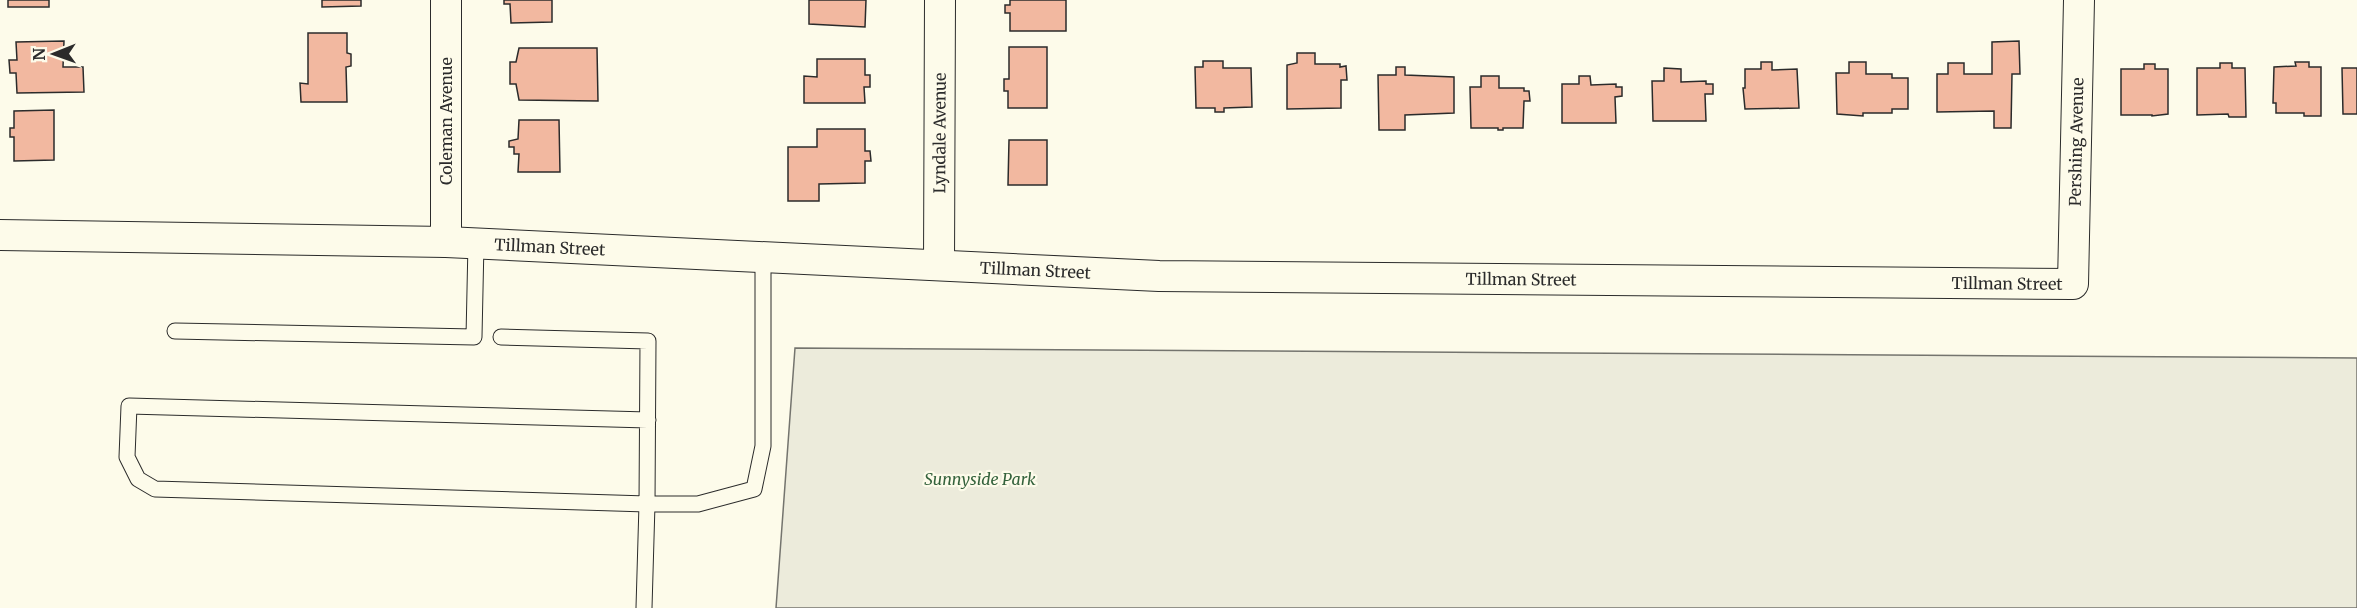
<svg xmlns="http://www.w3.org/2000/svg" width="2357" height="608" viewBox="0 0 2357 608" font-family="Merriweather,serif">
  <style>
    .green { fill: #ecebdb; stroke: #74746e; stroke-width: 1.5 }
    .building { fill: #f2b8a0; stroke: #2b2b2b; stroke-width: 1.5 }
    .lines { fill: none; stroke-linecap: round; stroke-linejoin: round }
    .service-casing { stroke: #2b2b2b; stroke-width: 17 }
    .minor-casing { stroke: #2b2b2b; stroke-width: 32 }
    .service { stroke: #fdfbea; stroke-width: 15 }
    .minor { stroke: #fdfbea; stroke-width: 30 }
    .labels { text-anchor: middle; stroke-width: 4.5; stroke-linejoin: round; paint-order: stroke }
    .street-label { font-size: 16px; fill: #2b2b2b; stroke: #fdfbea }
    .park-label { font-size: 16px; font-style: italic; fill: #34623c; stroke: #fdfbea }
  </style>
  <rect width="100%" height="100%" fill="#fdfbea"/>
  <path class="green" d="M795 348 2357 358V608H776Z"/>
  <g class="building">
    <rect x="8" y="0" width="41" height="7"/>
    <path d="M322 0H361V6L322 7Z"/>
    <path d="M504 0H552V22L511 23 510 4H504Z"/>
    <path d="M809 0H866L865 27 809 24Z"/>
    <path d="M1010 0H1066V31H1010V13H1005V5H1010Z"/>
    <path d="M308 33H347V53L351 54V66L346 67 347 102H301L300 83 308 84Z"/>
    <path d="M64 41 63 67H83L84 92 17 93 16 73H10L9 60H17L16 42Z"/>
    <path d="M2019 41 2020 74H2012L2011 128H1994V111L1937 112V74H1948V63H1964V74H1992V42Z"/>
    <path d="M1009 47H1047V108H1008V91H1004V79H1009Z"/>
    <path d="M519 48H597L598 101 519 100 516 84H510V62H516Z"/>
    <path d="M1297 53H1315V64H1340V67L1346 66 1347 80H1341V108L1287 109V65L1297 63Z"/>
    <path d="M817 59H865V75H870V87H864L865 103H804V76L817 77Z"/>
    <path d="M1203 61H1223V68H1251L1252 107 1224 108V112H1215V108H1196L1195 67H1203Z"/>
    <path d="M1761 62H1772V70L1797 69 1799 108 1745 109 1743 88H1745V69H1761Z"/>
    <path d="M1849 62H1866V74H1892V78H1908V109H1892V113H1863V116L1837 114 1836 73H1849Z"/>
    <path d="M2295 62H2309V67H2321V116H2304V113H2276V103H2273L2274 67 2296 66Z"/>
    <path d="M2220 63H2232V68H2245L2246 117H2229L2228 114 2197 115V68H2220Z"/>
    <path d="M2144 64H2155V69H2168V114L2152 116V115H2121V69H2144Z"/>
    <path d="M1396 67H1405V75L1454 77V113L1405 115V130H1379L1378 75H1396Z"/>
    <path d="M1664 68 1681 69V82L1706 81V84H1713V94H1705L1706 121H1653L1652 81H1664Z"/>
    <path d="M2342 68H2357V114H2343Z"/>
    <path d="M1481 76H1499V88H1524V91H1529L1530 101H1524L1523 128H1503V130H1498V128H1471L1470 87H1481Z"/>
    <path d="M1579 76H1590L1591 85 1616 84V87H1622V96L1615 97 1616 123H1562V84H1579Z"/>
    <path d="M54 110V160L14 161V137H10V128H14V111Z"/>
    <path d="M519 120H559L560 172H518L519 154H514V147H509V141L518 139Z"/>
    <path d="M817 129H865V151H870L871 161H865V183L819 184V201H788V147H817Z"/>
    <path d="M1009 140H1047V185H1008Z"/>
  </g>
  <g class="lines">
    <defs>
      <g id="service">
        <path d="M175 331 474 337 476 243"/>
        <path d="M501 337 648 341 647 504 155 489 138 479 127 457 129 406 648 420"/>
        <path d="M644 608 647 504H698L754 489 763 446V255"/>
      </g>
      <g id="minor">
        <path id="s1" d="M0 235 446 242 1159 276 2073 284 2079 0"/>
        <path d="M446 242V0"/>
        <path id="s2" d="M939 265 940 0"/>
      </g>
    </defs>
    <use href="#service" class="service-casing"/>
    <use href="#minor" class="minor-casing"/>
    <use href="#service" class="service"/>
    <use href="#minor" class="minor"/>
  </g>
  <g class="labels">
    <g class="street-label">
      <text transform="translate(446 121) rotate(-90)" y="6">Coleman Avenue</text>
      <text dy="6" stroke="none"><textPath href="#s2" startOffset="132">Lyndale Avenue</textPath></text>
      <text dy="6" stroke="none"><textPath href="#s1" startOffset="2216">Pershing Avenue</textPath></text>
      <text dy="6" stroke="none"><textPath href="#s1" startOffset="550">Tillman Street</textPath></text>
      <text dy="6" stroke="none"><textPath href="#s1" startOffset="1036">Tillman Street</textPath></text>
      <text dy="6" stroke="none"><textPath href="#s1" startOffset="1522">Tillman Street</textPath></text>
      <text dy="6" stroke="none"><textPath href="#s1" startOffset="2008">Tillman Street</textPath></text>
    </g>
    <g class="park-label">
      <text x="980" y="485">Sunnyside Park</text>
    </g>
  </g>
  <g transform="translate(54 54) rotate(269)" stroke="#fdfbea" stroke-width="4.5" paint-order="stroke">
  <path d="M0-4.5L10 22L0 15L-10 22Z" fill="#2b2b2b"/>
  <text y="-9" font-size="16" font-weight="bold" text-anchor="middle" fill="#2b2b2b">N</text>
  </g>
</svg>
